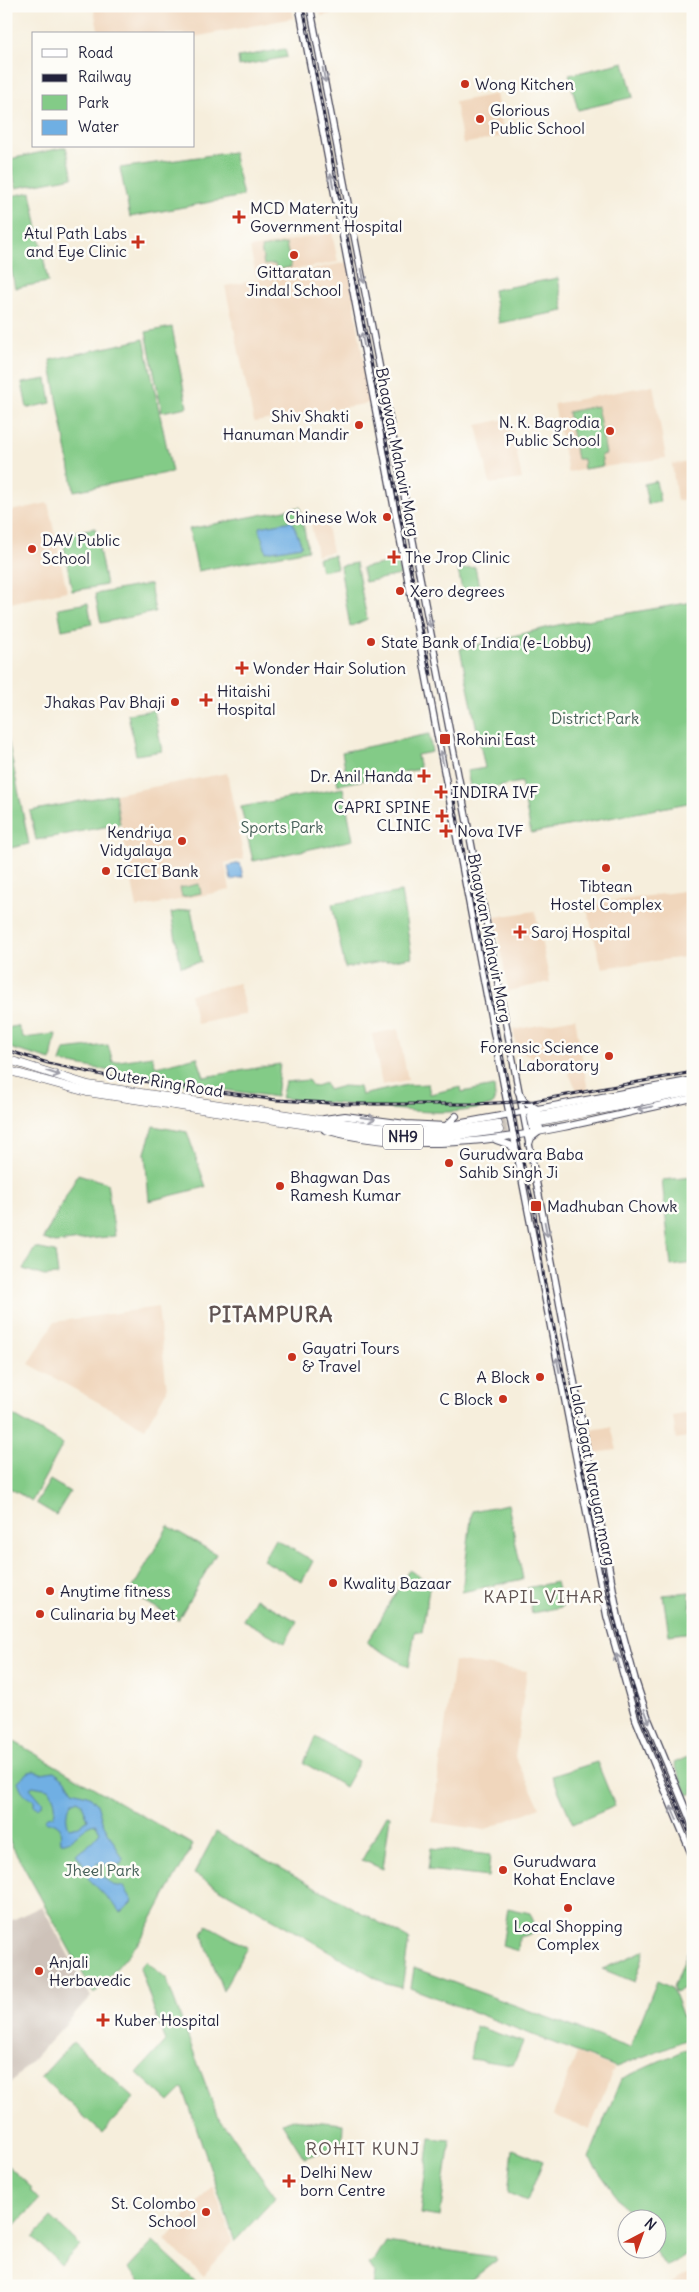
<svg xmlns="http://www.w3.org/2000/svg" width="699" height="2292" viewBox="0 0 699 2292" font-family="Delius,sans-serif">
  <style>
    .built { fill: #f0d6bc }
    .industrial { fill: #cec2b9 }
    .green { fill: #83cb87; stroke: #527661 }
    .water { fill: #6fafe3; stroke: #48688f; fill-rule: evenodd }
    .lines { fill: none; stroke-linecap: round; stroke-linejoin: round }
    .highway-tunnel { stroke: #ccc5bc; stroke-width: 8; stroke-dasharray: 8 4; stroke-linecap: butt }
    .secondary-casing { stroke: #424153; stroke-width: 8 }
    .primary-casing { stroke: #424153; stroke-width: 8 }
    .highway-casing { stroke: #424153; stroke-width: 9 }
    .secondary { stroke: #fff; stroke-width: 5.5 }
    .primary { stroke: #fff; stroke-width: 6 }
    .highway { stroke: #fff; stroke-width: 8 }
    .rail-casing { stroke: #22223b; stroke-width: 3 }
    .rail { stroke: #fdfcf7; stroke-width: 1; stroke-dasharray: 4; stroke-linecap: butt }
    .oneway { stroke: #9c9ca7 }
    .poi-dot { fill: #c8321e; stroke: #fdfcf7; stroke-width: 2 }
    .labels { text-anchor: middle; stroke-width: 5; stroke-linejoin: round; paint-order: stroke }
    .shield { fill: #fdfcf7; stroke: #646373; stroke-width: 1 }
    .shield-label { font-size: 15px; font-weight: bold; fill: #22223b }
    .poi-label { font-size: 16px; fill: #22223b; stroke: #fdfcf7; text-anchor: start }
    .street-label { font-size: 16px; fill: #22223b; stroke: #fdfcf7 }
    .park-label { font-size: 16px; fill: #445d56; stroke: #fdfcf7 }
    .neighbourhood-label { font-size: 18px; letter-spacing: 1px; fill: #605352; stroke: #fdfcf7 }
    .district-label { font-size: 21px; font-weight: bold; letter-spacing: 1px; fill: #605352; stroke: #fdfcf7 }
  </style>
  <rect width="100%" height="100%" fill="#fdfcf7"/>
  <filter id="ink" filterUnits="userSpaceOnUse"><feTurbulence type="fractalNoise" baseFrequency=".02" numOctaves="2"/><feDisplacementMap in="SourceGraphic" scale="10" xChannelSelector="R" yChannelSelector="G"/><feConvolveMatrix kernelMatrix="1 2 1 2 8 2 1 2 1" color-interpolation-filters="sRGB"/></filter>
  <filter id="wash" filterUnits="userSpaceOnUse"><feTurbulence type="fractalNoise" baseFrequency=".0096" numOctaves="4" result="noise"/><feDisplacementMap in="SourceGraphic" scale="20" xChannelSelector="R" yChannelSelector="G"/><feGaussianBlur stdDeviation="1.12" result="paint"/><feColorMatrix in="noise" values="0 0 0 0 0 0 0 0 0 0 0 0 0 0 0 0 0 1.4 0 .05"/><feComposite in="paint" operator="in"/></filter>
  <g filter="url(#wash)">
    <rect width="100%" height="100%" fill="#f6eedc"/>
    <g class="built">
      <path d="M93 6H292L294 18 194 37V34H99Z"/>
      <path d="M320 6H372L321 16Z"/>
      <path d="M496 94 504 136 463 144 455 102Z"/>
      <path d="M332 233 338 262 256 277 250 248Z"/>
      <path d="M348 262 370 403 254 422 225 286Z"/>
      <path d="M653 385 666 458 568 472 554 404Z"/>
      <path d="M510 418 522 479 490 484 477 425Z"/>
      <path d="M693 462V498L677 501 672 464Z"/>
      <path d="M48 503 67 591 10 603 6 585V512Z"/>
      <path d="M326 521 332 552 317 555 311 524Z"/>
      <path d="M227 773 244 859 225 863 230 890 137 908 115 794Z"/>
      <path d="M690 890 693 902V956L602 968 586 905Z"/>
      <path d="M535 911 550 982 508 991 495 917Z"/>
      <path d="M239 983 246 1014 197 1024 190 994Z"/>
      <path d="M575 1018 588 1091 578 1092 567 1070 517 1051 513 1030Z"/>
      <path d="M398 1029 408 1080 382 1085 372 1034Z"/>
      <path d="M158 1307 167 1390 145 1428 29 1364 54 1322Z"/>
      <path d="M693 1412V1436L676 1439 673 1416Z"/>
      <path d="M611 1427 617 1450 593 1453 588 1430Z"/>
      <path d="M454 1661 527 1671 515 1757 540 1807 484 1830 432 1822Z"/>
      <path d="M577 2053 614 2068 590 2129 553 2115Z"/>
      <path d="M213 2185 233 2242 203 2276 165 2240Z"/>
      <path d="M693 2271V2286H666Z"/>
    </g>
    <path class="industrial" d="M42 1906 91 1997 6 2088V1923Z"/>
    <g class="green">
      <path d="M285 49 287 57 239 66 238 57Z"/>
      <path d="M624 62 633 97 578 110 569 75Z"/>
      <path d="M66 147 73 177 16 188 10 159Z"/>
      <path d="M233 152 243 196 130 217 120 168Z"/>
      <path d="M31 192 48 282 15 288 6 244V197Z"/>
      <path d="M286 244 291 267 276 270 275 264 264 265 261 248Z"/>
      <path d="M558 278 564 311 499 323 493 290Z"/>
      <path d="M172 327 187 407 162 412 146 332Z"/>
      <path d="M144 339 172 472 74 491 50 360Z"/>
      <path d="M47 379 51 403 27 408 22 383Z"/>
      <path d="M597 406 606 454 601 455 603 466 584 469 583 459H577L568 412Z"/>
      <path d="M656 481 660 502 648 504 644 484Z"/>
      <path d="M300 507 308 550 198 571 189 529Z"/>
      <path d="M95 528 106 585 72 591 62 534Z"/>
      <path d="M334 555 337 568 321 571 318 558Z"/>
      <path d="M397 561 400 575 365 582 362 568Z"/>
      <path d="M356 563 367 619 350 627 340 566Z"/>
      <path d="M475 567 479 587 462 590 458 570Z"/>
      <path d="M150 584 155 612 101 623 95 594Z"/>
      <path d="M693 602V802L531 833 521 782 471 792 467 771 485 768 460 649 558 625Z"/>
      <path d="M88 603 92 624 62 630 58 608Z"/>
      <path d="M154 710 162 751 136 755 128 714Z"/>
      <path d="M6 730 29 844 6 849Z"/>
      <path d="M429 734 432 752 417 755 420 769 338 785 336 775 346 773 342 752Z"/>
      <path d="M343 788 353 840 253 861 241 807Z"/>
      <path d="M115 794 120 824 36 840 30 811Z"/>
      <path d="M199 884 201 893 182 897 180 888Z"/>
      <path d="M401 892 412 957 345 968 332 904Z"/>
      <path d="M191 909 201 962 181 966 171 913Z"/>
      <path d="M18 1026 24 1038 56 1034 51 1060 6 1047V1028Z"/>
      <path d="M108 1045 113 1062 152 1056 156 1067 197 1057 204 1077 280 1064 276 1097 189 1085 60 1062 64 1050Z"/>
      <path d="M308 1080 313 1087 325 1083 328 1090 343 1086 359 1087 361 1095 407 1085 428 1084 430 1094 461 1087 462 1092 494 1086 495 1098 492 1105C454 1117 412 1111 373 1107 343 1104 312 1101 281 1098L285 1082Z"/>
      <path d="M153 1126 187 1132 206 1187 149 1201 145 1153Z"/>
      <path d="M78 1174 107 1183 115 1236 55 1243 43 1239Z"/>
      <path d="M693 1177V1263L671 1266 662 1180Z"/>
      <path d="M35 1248 55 1252 58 1275 44 1276 23 1269Z"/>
      <path d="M7 1412 63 1444 32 1501 6 1486Z"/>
      <path d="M50 1480 70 1492 56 1515 36 1503Z"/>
      <path d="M508 1504 523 1579 462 1592 472 1511Z"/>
      <path d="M168 1526 216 1554 178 1620 130 1593Z"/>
      <path d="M275 1539 313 1561 302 1582 263 1560Z"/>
      <path d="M409 1570 430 1583 422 1632 415 1631 409 1667 367 1643Z"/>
      <path d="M556 1582 562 1607 532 1613 527 1588Z"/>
      <path d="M689 1592 693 1632 669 1635 663 1595Z"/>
      <path d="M255 1598 297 1621 285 1643 243 1620Z"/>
      <path d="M6 1737 193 1845 140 1941 94 1994 6 1835Z"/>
      <path d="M315 1737 359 1762 345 1787 304 1763Z"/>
      <path d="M690 1756 693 1760V1793L688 1795 674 1763Z"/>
      <path d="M597 1762 615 1806 573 1824 552 1776Z"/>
      <path d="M387 1815 390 1816 383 1869 362 1860Z"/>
      <path d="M216 1832 409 1939 402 1988 387 1984 194 1874Z"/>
      <path d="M431 1848 490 1855 488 1877 428 1870Z"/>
      <path d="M508 1908 530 1913 538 1932 519 1937 518 1951 502 1946Z"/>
      <path d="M207 1925 247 1947 223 1991 202 1934Z"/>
      <path d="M689 1948 693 1958V1984L675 1992 674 1987Z"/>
      <path d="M645 1950 635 1982 602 1969 605 1968Z"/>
      <path d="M146 1961 166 1978 217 2115 276 2197 235 2241 183 2088 169 2102 137 2073 165 2042 140 1968Z"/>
      <path d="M414 1968 630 2048 657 1981 672 1988 691 2038 616 2067 411 1988Z"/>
      <path d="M475 2026 523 2042 513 2065 470 2059Z"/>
      <path d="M73 2042 134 2098 102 2133 41 2077Z"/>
      <path d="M693 2046V2252L666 2267 654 2250H656V2220L633 2219 589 2158 621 2079Z"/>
      <path d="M292 2119 343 2124 342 2145 304 2158 282 2123Z"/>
      <path d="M430 2138 450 2140 440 2217 420 2214Z"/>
      <path d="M513 2149 543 2161 527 2201 508 2193Z"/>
      <path d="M6 2164 32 2188 30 2190 39 2200 6 2235Z"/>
      <path d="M51 2218 80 2245 61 2265 33 2238Z"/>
      <path d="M153 2242 197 2283 194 2286H146L128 2269Z"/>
      <path d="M386 2242 495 2257 497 2260 463 2286H373L375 2273 369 2264 375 2260Z"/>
    </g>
    <g class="water">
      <path d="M292 521 302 546 266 552 259 527Z"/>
      <path d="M240 863 243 877 231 880 228 866Z"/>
      <path d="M34 1771 41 1773 54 1771 66 1780 73 1791 90 1796 97 1804 102 1821 123 1859 121 1864 115 1866 97 1863 95 1867C100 1875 106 1879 112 1885L124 1887 133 1901 123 1911 121 1912 88 1878 87 1869 76 1854 86 1848 100 1832 96 1824C82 1825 73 1844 61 1842L60 1827 55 1823H46L45 1819 47 1817 53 1816C58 1808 54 1796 49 1789L33 1786 30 1788 43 1803 38 1808 34 1806V1800C24 1795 21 1791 18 1781L29 1772ZM77 1800 81 1802 88 1819 79 1826 69 1828C65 1817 66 1811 73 1801Z"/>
    </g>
  </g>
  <g filter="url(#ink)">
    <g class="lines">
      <g class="highway-tunnel">
        <path d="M498 1124 534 1117"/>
        <path d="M499 1130 531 1124"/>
      </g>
      <defs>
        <g id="secondary">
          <path d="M299 6 505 1092 607 1617 636 1720 693 1858"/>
          <path d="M310 6 556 1284 618 1616 635 1679 648 1718 693 1827"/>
        </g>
        <g id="primary">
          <path d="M518 1091 524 1101 539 1110"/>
          <path d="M536 1111 530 1115 533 1128H540"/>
          <path d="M324 1119 345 1116 406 1124 446 1126 693 1080"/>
          <path d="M446 1126 456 1116"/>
          <path d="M325 1130C447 1164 573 1124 693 1098"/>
          <path d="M496 1140 510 1145 516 1151"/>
          <path d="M529 1144 531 1138 540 1131"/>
        </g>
        <g id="highway">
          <path d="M6 1059 88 1085 320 1120 404 1131 446 1132 498 1124"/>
          <path d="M6 1070 87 1092 308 1125 403 1137H445L499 1130"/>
          <path d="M534 1117 693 1085"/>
          <path d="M535 1123 693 1091"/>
        </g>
      </defs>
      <use href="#secondary" class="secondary-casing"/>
      <use href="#primary" class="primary-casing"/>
      <use href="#highway" class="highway-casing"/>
      <use href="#secondary" class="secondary"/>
      <use href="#primary" class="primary"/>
      <use href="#highway" class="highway"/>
      <defs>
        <g id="rail">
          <path d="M303 6 431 675"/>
          <path d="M452 789 486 972 523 1162 534 1206 544 1279 613 1616 641 1717 693 1842"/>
          <path d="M6 1050 48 1063 107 1076 277 1100 347 1104H475L534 1101 693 1072"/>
        </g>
      </defs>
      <use href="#rail" class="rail-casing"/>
      <use href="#rail" class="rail"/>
    </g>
    <defs><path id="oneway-shaft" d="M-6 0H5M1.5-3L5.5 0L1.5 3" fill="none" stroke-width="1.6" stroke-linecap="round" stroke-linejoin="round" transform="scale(1.25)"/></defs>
    <g class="oneway">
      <use href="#oneway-shaft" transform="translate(324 75) rotate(79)"/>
      <use href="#oneway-shaft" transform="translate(332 181) rotate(-101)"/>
      <use href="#oneway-shaft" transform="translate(363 276) rotate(79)"/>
      <use href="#oneway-shaft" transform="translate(363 340) rotate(-101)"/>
      <use href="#oneway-shaft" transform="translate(429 620) rotate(79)"/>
      <use href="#oneway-shaft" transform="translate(442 758) rotate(-101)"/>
      <use href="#oneway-shaft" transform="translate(53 1073) rotate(18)"/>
      <use href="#oneway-shaft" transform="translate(645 1108) rotate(168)"/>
      <use href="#oneway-shaft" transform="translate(368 1118) rotate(8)"/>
      <use href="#oneway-shaft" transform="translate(546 1229) rotate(79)"/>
      <use href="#oneway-shaft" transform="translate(558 1365) rotate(-101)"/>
      <use href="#oneway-shaft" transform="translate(618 1661) rotate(-105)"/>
      <use href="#oneway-shaft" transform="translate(647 1716) rotate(70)"/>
      <use href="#oneway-shaft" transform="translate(674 1813) rotate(-113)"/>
    </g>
  </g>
  <g class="poi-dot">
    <circle cx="465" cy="84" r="5"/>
    <circle cx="480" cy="119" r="5"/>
    <path d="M236.5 209.5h5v5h5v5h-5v5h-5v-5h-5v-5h5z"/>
    <path d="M135.5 234.5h5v5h5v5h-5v5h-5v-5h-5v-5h5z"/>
    <circle cx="294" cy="255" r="5"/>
    <circle cx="359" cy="425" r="5"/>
    <circle cx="610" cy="431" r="5"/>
    <circle cx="387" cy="517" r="5"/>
    <circle cx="32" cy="549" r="5"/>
    <path d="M391.5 549.5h5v5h5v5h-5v5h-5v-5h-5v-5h5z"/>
    <circle cx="400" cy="591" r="5"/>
    <circle cx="371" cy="642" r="5"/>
    <path d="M239.5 660.5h5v5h5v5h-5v5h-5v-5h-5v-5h5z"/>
    <path d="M203.5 692.5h5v5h5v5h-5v5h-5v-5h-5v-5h5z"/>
    <circle cx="175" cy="702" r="5"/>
    <rect x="439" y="733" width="12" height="12" rx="2.5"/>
    <path d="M421.5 768.5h5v5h5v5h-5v5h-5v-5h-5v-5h5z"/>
    <path d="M438.5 784.5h5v5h5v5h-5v5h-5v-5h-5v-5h5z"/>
    <path d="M439.5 808.5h5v5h5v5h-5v5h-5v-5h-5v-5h5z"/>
    <path d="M443.5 823.5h5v5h5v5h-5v5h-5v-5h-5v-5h5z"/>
    <circle cx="182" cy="841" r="5"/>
    <circle cx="606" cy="868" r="5"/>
    <circle cx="106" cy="871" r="5"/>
    <path d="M517.5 924.5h5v5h5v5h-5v5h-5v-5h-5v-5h5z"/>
    <circle cx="609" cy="1056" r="5"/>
    <circle cx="449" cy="1163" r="5"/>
    <circle cx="280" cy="1186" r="5"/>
    <rect x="530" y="1200" width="12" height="12" rx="2.5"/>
    <circle cx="292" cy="1357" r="5"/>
    <circle cx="540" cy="1377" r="5"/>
    <circle cx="503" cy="1399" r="5"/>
    <circle cx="333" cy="1583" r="5"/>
    <circle cx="50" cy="1591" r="5"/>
    <circle cx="40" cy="1614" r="5"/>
    <circle cx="503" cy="1870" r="5"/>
    <circle cx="568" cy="1908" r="5"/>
    <circle cx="39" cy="1971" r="5"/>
    <path d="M100.5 2012.5h5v5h5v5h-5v5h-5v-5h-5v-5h5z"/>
    <path d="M286.5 2173.5h5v5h5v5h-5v5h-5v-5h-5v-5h5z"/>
    <circle cx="206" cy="2212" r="5"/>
  </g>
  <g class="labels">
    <rect class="shield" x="383" y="1124.5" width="40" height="25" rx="4"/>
    <g class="shield-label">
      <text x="403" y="1142">NH9</text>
    </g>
    <g class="poi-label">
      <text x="475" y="90">Wong Kitchen</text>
      <text x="490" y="116">Glorious<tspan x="490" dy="18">Public School</tspan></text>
      <text x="250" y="214">MCD Maternity<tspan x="250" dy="18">Government Hospital</tspan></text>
      <text x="127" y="239" text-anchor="end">Atul Path Labs<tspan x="127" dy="18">and Eye Clinic</tspan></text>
      <text x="294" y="278" text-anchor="middle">Gittaratan<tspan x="294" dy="18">Jindal School</tspan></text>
      <text x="349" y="422" text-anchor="end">Shiv Shakti<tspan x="349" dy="18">Hanuman Mandir</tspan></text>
      <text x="600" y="428" text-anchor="end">N. K. Bagrodia<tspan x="600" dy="18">Public School</tspan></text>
      <text x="377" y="523" text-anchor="end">Chinese Wok</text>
      <text x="42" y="546">DAV Public<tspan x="42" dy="18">School</tspan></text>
      <text x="405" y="563">The Jrop Clinic</text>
      <text x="410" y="597">Xero degrees</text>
      <text x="381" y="648">State Bank of India (e-Lobby)</text>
      <text x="253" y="674">Wonder Hair Solution</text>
      <text x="217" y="697">Hitaishi<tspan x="217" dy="18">Hospital</tspan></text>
      <text x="165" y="708" text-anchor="end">Jhakas Pav Bhaji</text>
      <text x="456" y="745">Rohini East</text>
      <text x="413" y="782" text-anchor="end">Dr. Anil Handa</text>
      <text x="452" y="798">INDIRA IVF</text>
      <text x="431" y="813" text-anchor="end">CAPRI SPINE<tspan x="431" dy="18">CLINIC</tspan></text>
      <text x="457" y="837">Nova IVF</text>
      <text x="172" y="838" text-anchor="end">Kendriya<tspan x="172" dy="18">Vidyalaya</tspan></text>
      <text x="116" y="877">ICICI Bank</text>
      <text x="606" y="892" text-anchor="middle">Tibtean<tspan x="606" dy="18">Hostel Complex</tspan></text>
      <text x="531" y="938">Saroj Hospital</text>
      <text x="599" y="1053" text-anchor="end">Forensic Science<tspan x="599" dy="18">Laboratory</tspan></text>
      <text x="459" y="1160">Gurudwara Baba<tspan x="459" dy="18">Sahib Singh Ji</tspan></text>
      <text x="290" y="1183">Bhagwan Das<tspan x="290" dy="18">Ramesh Kumar</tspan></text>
      <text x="547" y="1212">Madhuban Chowk</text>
      <text x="302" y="1354">Gayatri Tours<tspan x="302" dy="18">&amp; Travel</tspan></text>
      <text x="530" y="1383" text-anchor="end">A Block</text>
      <text x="493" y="1405" text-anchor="end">C Block</text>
      <text x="343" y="1589">Kwality Bazaar</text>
      <text x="60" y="1597">Anytime fitness</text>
      <text x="50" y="1620">Culinaria by Meet</text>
      <text x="513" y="1867">Gurudwara<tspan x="513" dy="18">Kohat Enclave</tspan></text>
      <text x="568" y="1932" text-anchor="middle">Local Shopping<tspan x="568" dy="18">Complex</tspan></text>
      <text x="49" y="1968">Anjali<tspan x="49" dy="18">Herbavedic</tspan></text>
      <text x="114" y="2026">Kuber Hospital</text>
      <text x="300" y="2178">Delhi New<tspan x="300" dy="18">born Centre</tspan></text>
      <text x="196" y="2209" text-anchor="end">St. Colombo<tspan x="196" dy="18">School</tspan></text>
    </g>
    <g class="street-label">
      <text transform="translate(398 452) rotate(79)" y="6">Bhagwan Mahavir Marg</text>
      <text transform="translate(490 938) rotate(79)" y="6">Bhagwan Mahavir Marg</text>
      <text transform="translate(164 1082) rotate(9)" y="6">Outer Ring Road</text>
      <text transform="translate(593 1475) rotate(79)" y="6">Lala Jagat Narayan marg</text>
    </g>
    <g class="park-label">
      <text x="595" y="724">District Park</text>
      <text x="282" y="833">Sports Park</text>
      <text x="102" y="1876">Jheel Park</text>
    </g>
    <g class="neighbourhood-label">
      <text x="544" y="1603">KAPIL VIHAR</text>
      <text x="363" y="2155">ROHIT KUNJ</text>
    </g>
    <g class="district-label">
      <text x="271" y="1322">PITAMPURA</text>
    </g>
  </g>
  <rect width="699" height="2292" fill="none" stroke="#fdfcf7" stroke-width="25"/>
  <rect x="32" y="32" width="162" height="115" fill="#fdfcf7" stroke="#a5a5ac"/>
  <rect x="42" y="49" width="25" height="8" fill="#ffffff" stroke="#a5a5ac"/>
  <text x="78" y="58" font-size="15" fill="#22223b">Road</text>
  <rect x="42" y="74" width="25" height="8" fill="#22223b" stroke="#a5a5ac"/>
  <text x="78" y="82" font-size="15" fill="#22223b">Railway</text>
  <rect x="42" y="95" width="25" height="15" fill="#83cb87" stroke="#a5a5ac"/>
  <text x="78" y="108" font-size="15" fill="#22223b">Park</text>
  <rect x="42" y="120" width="25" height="15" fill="#6fafe3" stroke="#a5a5ac"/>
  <text x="78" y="132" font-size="15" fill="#22223b">Water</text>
  <g transform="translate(642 2234) rotate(41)"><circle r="24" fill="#fdfcf7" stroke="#a5a5ac"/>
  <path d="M0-4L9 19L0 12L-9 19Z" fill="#c8321e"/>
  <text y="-8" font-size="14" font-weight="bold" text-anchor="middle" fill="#22223b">N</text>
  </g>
</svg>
